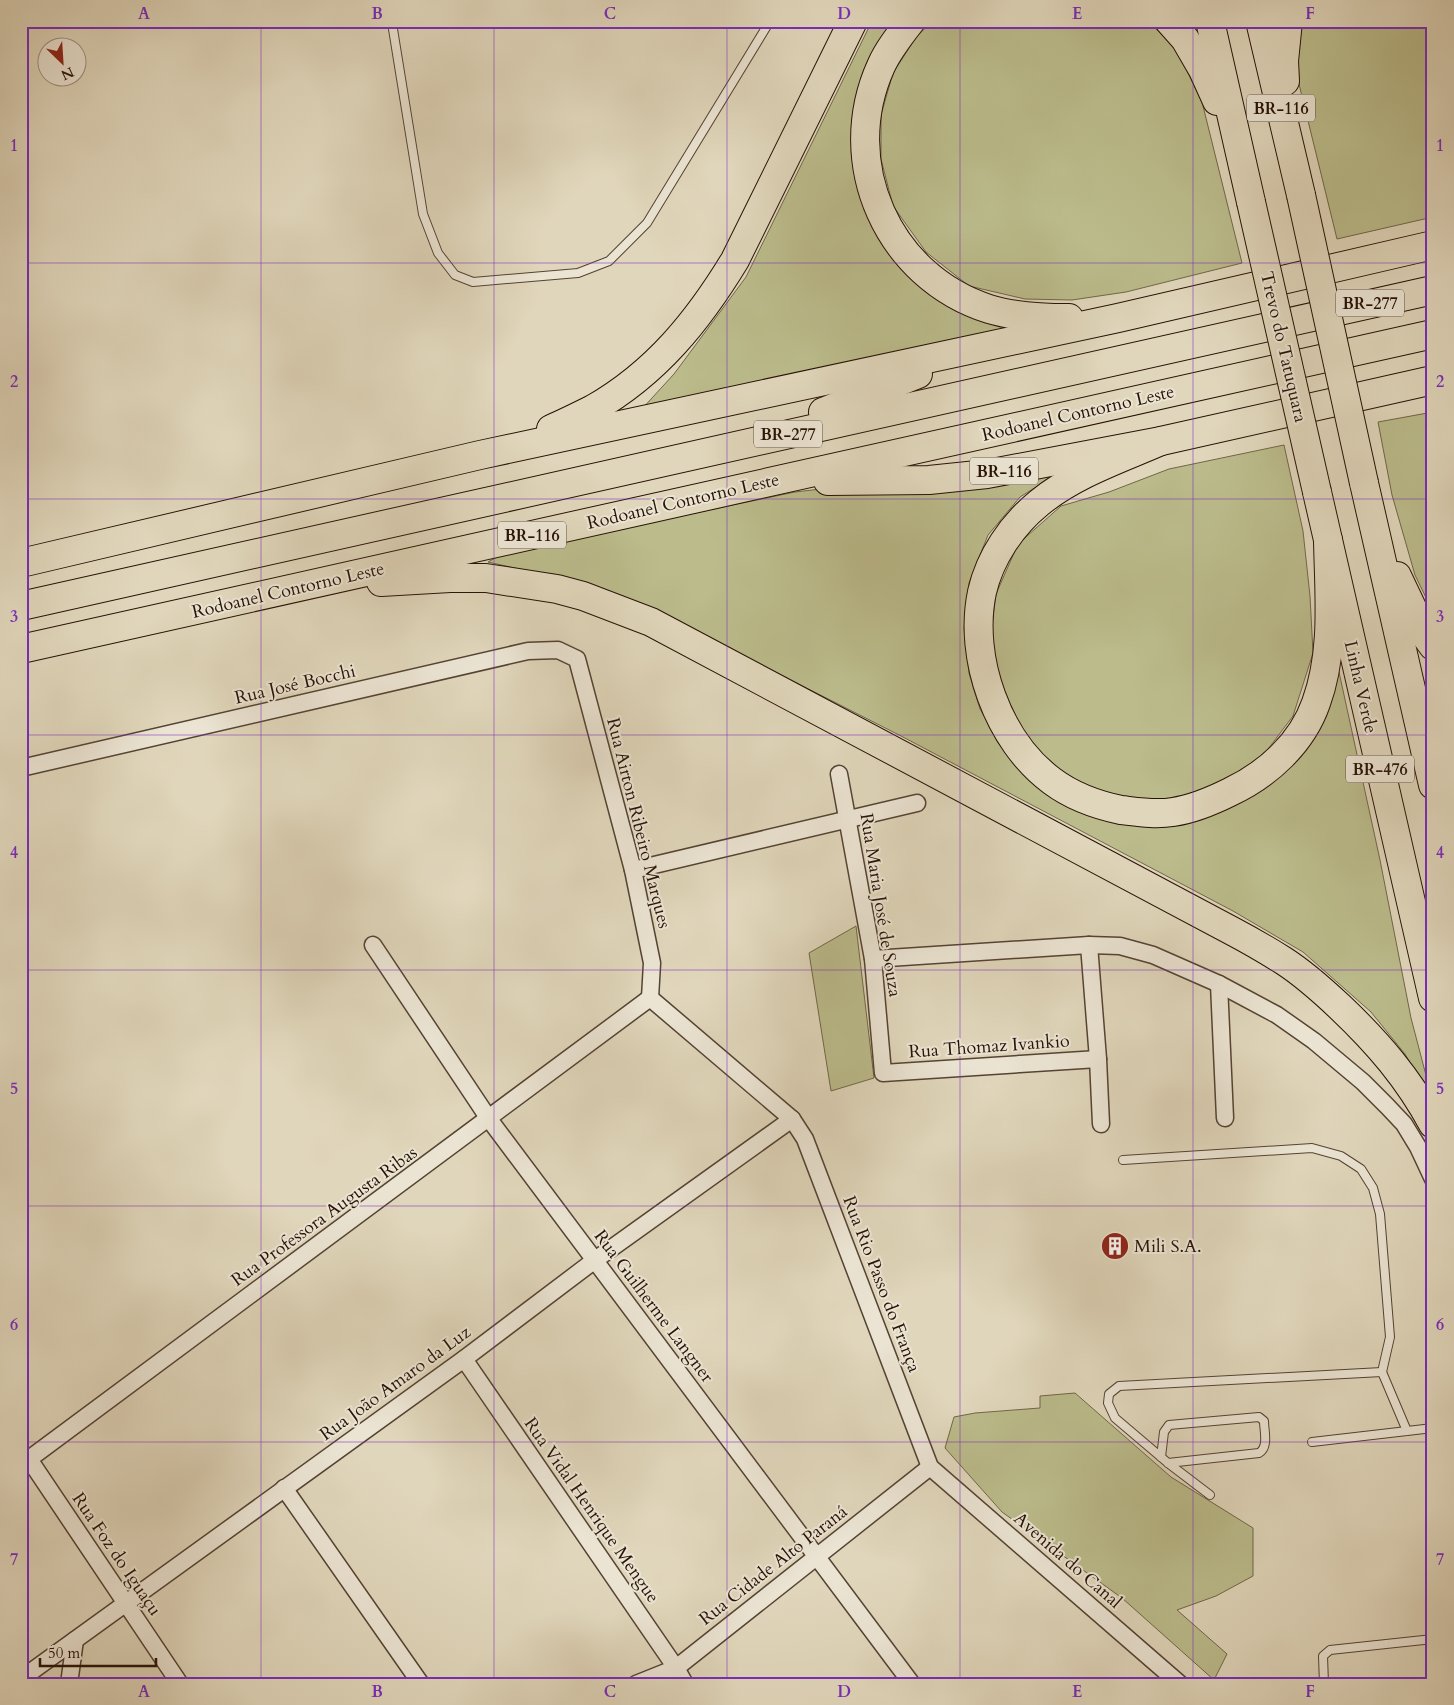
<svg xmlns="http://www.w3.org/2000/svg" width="1454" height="1705" viewBox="0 0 1454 1705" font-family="Cardo,serif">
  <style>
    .green { fill: #bbbb8b; stroke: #706648 }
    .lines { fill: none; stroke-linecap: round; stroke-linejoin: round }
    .lane-casing { stroke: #544333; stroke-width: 10 }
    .street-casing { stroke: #544333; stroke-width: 19 }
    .highway-casing { stroke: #261206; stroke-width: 30 }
    .lane { stroke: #ebe4d3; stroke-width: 8 }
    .street { stroke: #ebe4d3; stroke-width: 16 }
    .highway { stroke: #e0d6bb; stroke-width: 28 }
    .highway-bridge-casing { stroke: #261206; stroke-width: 30; stroke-linecap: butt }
    .highway-bridge { stroke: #e0d6bb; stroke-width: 28 }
    .grid { fill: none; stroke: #7b2cbf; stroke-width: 1; stroke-opacity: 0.55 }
    .labels { text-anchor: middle; stroke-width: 4; stroke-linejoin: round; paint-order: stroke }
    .shield { fill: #ebe4d3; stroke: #615144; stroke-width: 1 }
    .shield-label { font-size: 16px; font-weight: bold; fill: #261206 }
    .street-label { font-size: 18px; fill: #261206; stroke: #ebe4d3 }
    .poi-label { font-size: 18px; fill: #261206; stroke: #ebe4d3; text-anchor: start }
    .neatline { fill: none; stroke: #7b2cbf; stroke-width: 2 }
    .grid-label { font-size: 16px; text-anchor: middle; font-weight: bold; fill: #7b2cbf }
  </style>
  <rect width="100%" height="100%" fill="#e0d6bb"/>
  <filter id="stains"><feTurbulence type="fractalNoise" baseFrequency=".004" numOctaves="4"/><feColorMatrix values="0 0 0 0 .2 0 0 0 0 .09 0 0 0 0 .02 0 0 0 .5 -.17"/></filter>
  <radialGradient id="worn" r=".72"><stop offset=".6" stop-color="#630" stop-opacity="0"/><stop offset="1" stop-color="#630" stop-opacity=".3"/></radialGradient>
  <g class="green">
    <path d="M872 21H896L877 52 868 214 1014 330 641 410 674 374 746 277Z"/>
    <path d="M933 21H1148L1177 50 1202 102 1242 263 1126 292 1072 300 1025 299 969 286 926 252 893 206 881 159V115L893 73 917 36Z"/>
    <path d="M1299 21H1433V217L1337 239 1299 84 1297 27Z"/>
    <path d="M1433 412V612L1415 575 1392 495 1378 422Z"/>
    <path d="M1284 445 1303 531 1310 596 1313 653 1293 716 1253 769 1188 800H1131L1090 788 1052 768 1021 736 989 651 996 594 1018 544 1061 506 1109 492 1169 469Z"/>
    <path d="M1068 467 1020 497 988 535 969 583 964 629 969 673 980 709 1002 746 1092 812 1263 783 1335 668 1339 672 1380 860 1411 1018 1433 1102 1405 1054 1371 1012 1303 952 1233 911 901 736 661 614 590 585 488 562 502 554 594 534 795 492 821 489Z"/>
    <path d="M856 926 874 1078 831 1091 809 953Z"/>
    <path d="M1075 1393 1171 1477 1253 1528V1576L1216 1596 1177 1610 1227 1654 1214 1680 1122 1598 1002 1512 945 1448 954 1417 975 1413 1040 1408V1396Z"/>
  </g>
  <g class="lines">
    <defs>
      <g id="lane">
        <path d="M379 21 392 23 402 21"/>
        <path d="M392 23 423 214 438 253 455 275 473 282 578 273 609 261 647 223 770 21"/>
        <path d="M1123 1160 1312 1148 1341 1156 1361 1169 1373 1188 1380 1214 1390 1337 1382 1372"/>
        <path d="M1312 1442 1433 1428"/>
        <path d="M21 1447 29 1459"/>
        <path d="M1161 1457 1164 1432 1169 1425 1259 1417 1264 1421C1264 1431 1269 1447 1259 1453L1168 1463"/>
        <path d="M1210 1495 1168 1463 1115 1418 1108 1403 1109 1394 1119 1386 1382 1372 1407 1431"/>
        <path d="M1324 1684 1323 1656 1330 1650 1433 1639"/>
      </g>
      <g id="street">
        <path d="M21 768 528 651 558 650 577 659 633 870 652 963 650 998"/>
        <path d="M839 774 873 959 883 1073 1098 1059"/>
        <path d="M633 870 917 803"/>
        <path d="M373 945 489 1119 912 1684"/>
        <path d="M1089 945 1098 1059 1101 1124"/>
        <path d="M873 959 1089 945 1120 946 1153 955 1219 984 1277 1015 1314 1041 1363 1082 1387 1106 1404 1124 1418 1147 1433 1179"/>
        <path d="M1219 984 1225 1118"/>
        <path d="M650 998 792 1119 805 1139 930 1467 1180 1684"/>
        <path d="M464 1359 676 1668 685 1684"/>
        <path d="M29 1459 180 1684"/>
        <path d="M21 1465 650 998"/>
        <path d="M284 1488 421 1684"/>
        <path d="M21 1679 464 1359 595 1260 792 1119"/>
        <path d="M69 1684 75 1640"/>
        <path d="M636 1684 676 1668 930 1467"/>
      </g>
      <g id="highway">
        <path d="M911 21C900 35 888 50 881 66 837 163 888 277 989 309 1015 317 1042 318 1069 318"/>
        <path d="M1169 21 1185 39 1203 70 1217 101"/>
        <path d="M1210 21 1251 202"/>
        <path d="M1260 21 1301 195"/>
        <path d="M1285 81 1284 61 1288 21"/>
        <path d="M823 412 918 374"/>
        <path d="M551 429C565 423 579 416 593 409 656 373 698 321 735 260L853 21"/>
        <path d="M1161 441C1120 459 1074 474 1039 503 1012 525 990 557 982 592 968 658 998 741 1052 781 1072 796 1097 805 1121 810 1138 812 1155 815 1173 812 1193 809 1212 801 1230 792 1268 774 1302 743 1316 703 1335 651 1329 595 1328 540"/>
        <path d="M828 481 929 480 987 474 1161 441 1433 380"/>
        <path d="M1364 483 1433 785"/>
        <path d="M1317 492 1433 998"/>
        <path d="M21 563 480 455 1118 318 1433 245"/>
        <path d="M1397 576 1425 635 1433 646"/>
        <path d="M381 582 450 578H486L557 589 583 596 651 622 1234 932C1251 941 1268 951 1284 961 1304 974 1323 991 1340 1007 1378 1043 1408 1078 1433 1124"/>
        <path d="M21 606 1433 290"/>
        <path d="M21 649 1433 334"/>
      </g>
    </defs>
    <use href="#lane" class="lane-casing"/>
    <use href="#street" class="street-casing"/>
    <use href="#highway" class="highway-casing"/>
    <use href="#lane" class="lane"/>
    <use href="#street" class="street"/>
    <use href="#highway" class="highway"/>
    <defs>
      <g id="highway-bridge">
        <path d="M1301 195 1364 483"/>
        <path d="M1251 202 1317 492"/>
      </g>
    </defs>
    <use href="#highway-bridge" class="highway-bridge-casing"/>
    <use href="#highway-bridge" class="highway-bridge"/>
  </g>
  <path class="grid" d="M261 21V1684M494 21V1684M727 21V1684M960 21V1684M1193 21V1684M21 263H1433M21 499H1433M21 735H1433M21 970H1433M21 1206H1433M21 1442H1433"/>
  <defs>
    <symbol id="building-disc" viewBox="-11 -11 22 22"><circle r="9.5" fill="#8f2418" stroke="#ebe4d3"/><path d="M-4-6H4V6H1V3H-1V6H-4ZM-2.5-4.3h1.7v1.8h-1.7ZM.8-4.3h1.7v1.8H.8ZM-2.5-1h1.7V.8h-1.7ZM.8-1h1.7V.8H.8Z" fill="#fff"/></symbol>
  </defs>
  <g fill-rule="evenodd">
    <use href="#building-disc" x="1099" y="1230" width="32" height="32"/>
  </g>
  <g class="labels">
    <g class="shield">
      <rect x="1247" y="94.5" width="68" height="27" rx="4"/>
      <rect x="1336" y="289.5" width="68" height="27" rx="4"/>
      <rect x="754" y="420.5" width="68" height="27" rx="4"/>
      <rect x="970" y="457.5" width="68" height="27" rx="4"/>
      <rect x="498" y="521.5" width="68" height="27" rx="4"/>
      <rect x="1346" y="755.5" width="68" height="27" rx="4"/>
    </g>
    <g class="shield-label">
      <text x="1281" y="114">BR-116</text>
      <text x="1370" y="309">BR-277</text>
      <text x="788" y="440">BR-277</text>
      <text x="1004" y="477">BR-116</text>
      <text x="532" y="541">BR-116</text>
      <text x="1380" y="775">BR-476</text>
    </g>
    <g class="street-label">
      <text transform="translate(1284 347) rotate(77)" y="6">Trevo do Tatuquara</text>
      <text transform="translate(1078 413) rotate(-13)" y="6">Rodoanel Contorno Leste</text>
      <text transform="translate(683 501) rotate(-13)" y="6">Rodoanel Contorno Leste</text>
      <text transform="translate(288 590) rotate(-13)" y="6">Rodoanel Contorno Leste</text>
      <text transform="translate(295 684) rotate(-13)" y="6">Rua José Bocchi</text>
      <text transform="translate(1361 687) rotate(77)" y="6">Linha Verde</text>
      <text transform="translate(639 823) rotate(76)" y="6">Rua Airton Ribeiro Marques</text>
      <text transform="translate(881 905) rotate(81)" y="6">Rua Maria José de Souza</text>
      <text transform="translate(989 1046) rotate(-4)" y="6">Rua Thomaz Ivankio</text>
      <text transform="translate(324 1216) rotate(-36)" y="6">Rua Professora Augusta Ribas</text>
      <text transform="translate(882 1284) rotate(69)" y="6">Rua Rio Passo do França</text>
      <text transform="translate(654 1306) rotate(53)" y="6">Rua Guilherme Langner</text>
      <text transform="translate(395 1383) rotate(-36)" y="6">Rua João Amaro da Luz</text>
      <text transform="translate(592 1510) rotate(55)" y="6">Rua Vidal Henrique Mengue</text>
      <text transform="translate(117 1554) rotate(56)" y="6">Rua Foz do Iguaçu</text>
      <text transform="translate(1068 1560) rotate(41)" y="6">Avenida do Canal</text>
      <text transform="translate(773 1565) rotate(-38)" y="6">Rua Cidade Alto Paraná</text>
    </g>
    <g class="poi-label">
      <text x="1134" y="1252">Mili S.A.</text>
    </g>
  </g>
  <rect width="1454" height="1705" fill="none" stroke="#e0d6bb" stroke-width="55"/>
  <g transform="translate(62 62) rotate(155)"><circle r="24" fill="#ebe4d3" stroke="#9c9081"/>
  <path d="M0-4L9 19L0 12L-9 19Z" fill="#8f2418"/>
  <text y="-8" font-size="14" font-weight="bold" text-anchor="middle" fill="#261206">N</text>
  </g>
  <path d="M40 1658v8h116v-8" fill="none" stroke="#261206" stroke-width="2.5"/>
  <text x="48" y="1658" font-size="15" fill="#261206" stroke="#ebe4d3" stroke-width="4" paint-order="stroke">50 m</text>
  <rect x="28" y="28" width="1398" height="1650" class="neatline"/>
  <g class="grid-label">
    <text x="144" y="19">A</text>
    <text x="377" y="19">B</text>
    <text x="610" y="19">C</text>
    <text x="844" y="19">D</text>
    <text x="1077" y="19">E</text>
    <text x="1310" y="19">F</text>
    <text x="14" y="151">1</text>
    <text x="1440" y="151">1</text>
    <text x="14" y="387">2</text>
    <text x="1440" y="387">2</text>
    <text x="14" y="622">3</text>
    <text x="1440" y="622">3</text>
    <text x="14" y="858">4</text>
    <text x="1440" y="858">4</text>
    <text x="14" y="1094">5</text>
    <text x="1440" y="1094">5</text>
    <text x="14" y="1330">6</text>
    <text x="1440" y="1330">6</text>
    <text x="14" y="1565">7</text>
    <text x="1440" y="1565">7</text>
    <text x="144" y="1697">A</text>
    <text x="377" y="1697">B</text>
    <text x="610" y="1697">C</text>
    <text x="844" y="1697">D</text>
    <text x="1077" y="1697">E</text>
    <text x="1310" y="1697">F</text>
  </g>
  <rect width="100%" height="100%" filter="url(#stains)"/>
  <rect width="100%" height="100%" fill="url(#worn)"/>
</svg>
